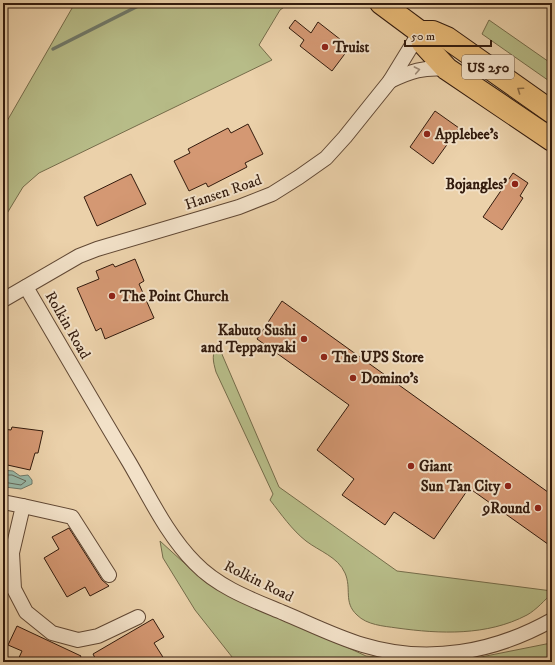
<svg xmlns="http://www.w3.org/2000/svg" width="555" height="665" viewBox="0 0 555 665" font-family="'IM FELL DW Pica',serif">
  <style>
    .green { fill: #b7bc88; stroke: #756c4a }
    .water { fill: #98b7a6; stroke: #707969 }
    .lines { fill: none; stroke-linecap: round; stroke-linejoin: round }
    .shore { stroke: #66695a; stroke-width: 1 }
    .stream { stroke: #707969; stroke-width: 3.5 }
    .building { fill: #d49873; stroke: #331b0d }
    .street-casing { stroke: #614834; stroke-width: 16 }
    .highway-casing { stroke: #331b0d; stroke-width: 24 }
    .street { stroke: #f2e1c8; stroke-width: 14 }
    .highway { stroke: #e6b875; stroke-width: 22 }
    .oneway { stroke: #9c8874 }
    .oneway2 { stroke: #8c6a41 }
    .poi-dot { fill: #8f2418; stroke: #f2e1c8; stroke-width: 1.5 }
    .labels { text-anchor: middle; stroke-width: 4; stroke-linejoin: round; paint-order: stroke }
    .shield { fill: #f2e1c8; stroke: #6c5645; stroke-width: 1 }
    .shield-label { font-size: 14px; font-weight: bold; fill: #331b0d }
    .poi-label { font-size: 15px; font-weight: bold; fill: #331b0d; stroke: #f2e1c8; text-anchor: start }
    .street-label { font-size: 15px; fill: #331b0d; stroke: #f2e1c8 }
  </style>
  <rect width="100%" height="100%" fill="#ebd1aa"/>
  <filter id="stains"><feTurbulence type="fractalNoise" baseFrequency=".005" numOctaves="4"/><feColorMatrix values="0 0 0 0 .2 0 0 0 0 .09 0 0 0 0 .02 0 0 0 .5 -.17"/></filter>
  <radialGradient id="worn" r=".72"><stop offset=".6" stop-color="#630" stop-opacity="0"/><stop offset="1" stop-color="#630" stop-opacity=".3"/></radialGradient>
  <g class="green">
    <path d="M75 3H290L280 10 259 45 272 60 39 173 23 187 3 220V128Z"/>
    <path d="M489 20 552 64V83L482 34Z"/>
    <path d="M218 345 279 487 397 571 552 591V593C545 600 536 610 527 615 487 636 440 634 397 628 383 626 367 625 357 615 343 602 352 589 345 573 338 557 319 551 306 541 292 530 281 514 270 500L273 494 216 372C213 361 211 354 218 345Z"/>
    <path d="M160 541 205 582 366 656 436 662H236L195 610 163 558Z"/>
    <path d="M551 643 552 662H456Z"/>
  </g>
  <path class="water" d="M3 470 13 471 20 476 28 475 32 480V484L21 489 5 487 3 485Z"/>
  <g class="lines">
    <path class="shore" d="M3 475H12L26 481 21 485 3 482"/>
    <path class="stream" d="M53 49 144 3"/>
  </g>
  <g class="building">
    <path d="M295 20 311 33 318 22 350 47 332 71 300 46 304 40 289 28Z"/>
    <path d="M435 111 459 128 433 164 410 147Z"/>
    <path d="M248 124 263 154 245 163 247 167 208 187 206 183 189 191 174 161 190 153 188 149 228 128 231 133Z"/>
    <path d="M513 173 528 183 520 196 523 198 502 230 483 217Z"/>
    <path d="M131 174 146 204 97 226 84 197Z"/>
    <path d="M135 259 144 281 139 284 154 318 105 339 101 328 96 331 77 288 99 279 96 271 113 264 115 267Z"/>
    <path d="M282 301 552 495V547L469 488 434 539 394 512 385 525 342 495 354 479 317 450 349 405 257 339Z"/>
    <path d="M12 427 43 431 38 453H35L30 470 3 464V429L11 430Z"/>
    <path d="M69 528 102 580 109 586 90 596 85 587 67 597 44 558 59 549 52 537Z"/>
    <path d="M153 619 164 637 154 643 166 662H97L93 654Z"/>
    <path d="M17 626 81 656 78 662H17L22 651 8 645Z"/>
  </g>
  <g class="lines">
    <defs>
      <g id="street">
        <path d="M390 81C411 71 423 67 447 69"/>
        <path d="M26 287C60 345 94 404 129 462 149 496 167 535 195 563 219 588 253 600 284 613 310 624 336 637 363 645 428 665 495 652 552 620"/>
        <path d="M3 300 79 256 97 249 239 207 272 194 299 177 326 158 345 137 390 81 420 32"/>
        <path d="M3 502 23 506 12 553 14 589 26 612 52 633 78 640 98 636 138 617"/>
        <path d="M23 506 72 517 109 575"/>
      </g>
      <g id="highway">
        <path d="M381 3 420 32H433L447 38 552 112"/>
        <path d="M420 32 423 43 447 69 552 140"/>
      </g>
    </defs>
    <use href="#street" class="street-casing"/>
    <use href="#highway" class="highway-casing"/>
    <use href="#street" class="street"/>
    <use href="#highway" class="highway"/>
  </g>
  <defs><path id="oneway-chevron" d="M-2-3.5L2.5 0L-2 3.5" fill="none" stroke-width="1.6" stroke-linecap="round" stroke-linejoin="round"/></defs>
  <use class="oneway" href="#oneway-chevron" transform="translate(417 70) rotate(-11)"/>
  <use class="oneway2" href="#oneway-chevron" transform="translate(520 90) rotate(-145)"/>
  <g class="poi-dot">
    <circle cx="325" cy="47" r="4"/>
    <circle cx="427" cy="134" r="4"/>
    <circle cx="515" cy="184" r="4"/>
    <circle cx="112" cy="296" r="4"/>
    <circle cx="304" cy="339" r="4"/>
    <circle cx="324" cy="357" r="4"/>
    <circle cx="353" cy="378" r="4"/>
    <circle cx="411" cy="466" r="4"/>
    <circle cx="508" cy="486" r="4"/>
    <circle cx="538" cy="508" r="4"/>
  </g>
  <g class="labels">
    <rect class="shield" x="462" y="55" width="52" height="24" rx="3"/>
    <g class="shield-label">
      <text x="488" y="72">US 250</text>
    </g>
    <g class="poi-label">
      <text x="333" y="52">Truist</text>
      <text x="435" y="139">Applebee's</text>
      <text x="507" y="189" text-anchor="end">Bojangles'</text>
      <text x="120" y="301">The Point Church</text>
      <text x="296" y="335" text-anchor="end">Kabuto Sushi<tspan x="296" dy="17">and Teppanyaki</tspan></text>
      <text x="332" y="362">The UPS Store</text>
      <text x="361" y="383">Domino's</text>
      <text x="419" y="471">Giant</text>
      <text x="500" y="491" text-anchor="end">Sun Tan City</text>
      <text x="530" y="513" text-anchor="end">9Round</text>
    </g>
    <g class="street-label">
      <text transform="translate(223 192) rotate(-19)" y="5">Hansen Road</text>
      <text transform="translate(68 325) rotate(60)" y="5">Rolkin Road</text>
      <text transform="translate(259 581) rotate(26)" y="5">Rolkin Road</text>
    </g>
  </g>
  <rect width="555" height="665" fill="none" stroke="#ebd1aa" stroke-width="16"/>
  <rect x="4" y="4" width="547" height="657" fill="none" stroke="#331b0d" stroke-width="2"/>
  <rect x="8" y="8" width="539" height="649" fill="none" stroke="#331b0d"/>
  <path d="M405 40v6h86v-6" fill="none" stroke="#331b0d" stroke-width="2"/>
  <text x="411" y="40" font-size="12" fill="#331b0d" stroke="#f2e1c8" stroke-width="3" paint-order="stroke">50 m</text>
  <rect width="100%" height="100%" filter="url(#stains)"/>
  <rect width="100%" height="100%" fill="url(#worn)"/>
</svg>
